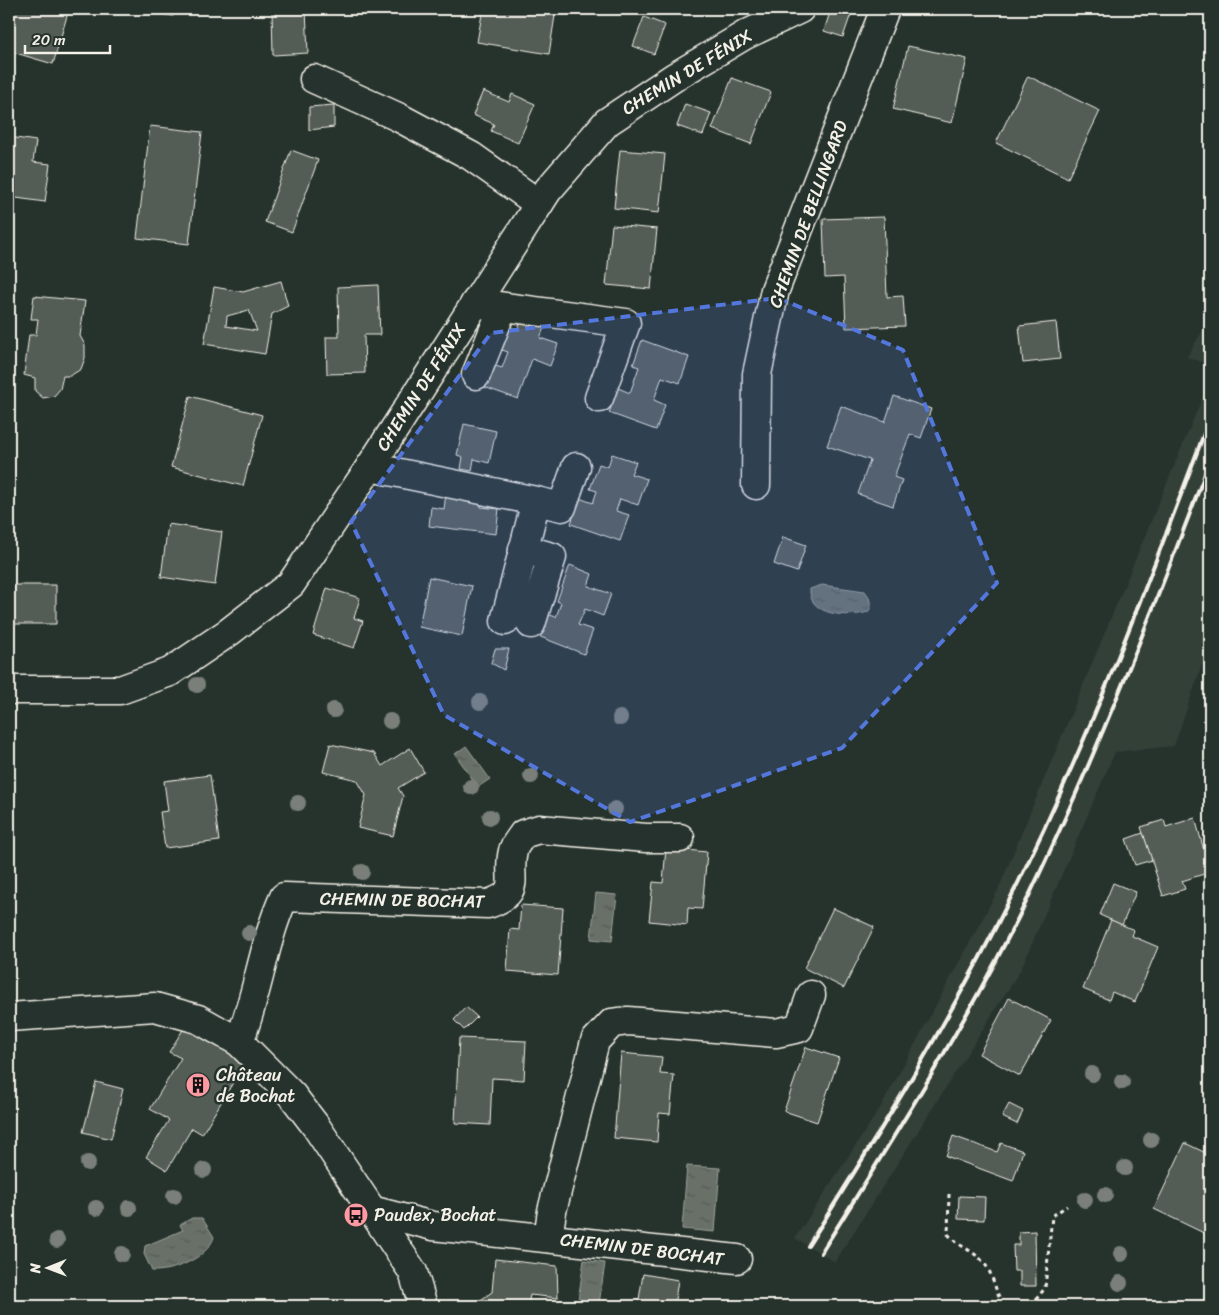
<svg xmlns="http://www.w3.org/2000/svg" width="1219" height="1315" viewBox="0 0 1219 1315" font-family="Sriracha,sans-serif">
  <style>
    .built { fill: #333f39 }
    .water { fill: url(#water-ripples); stroke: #9fa39b }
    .building { fill: #525c55; stroke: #f4f1e8; fill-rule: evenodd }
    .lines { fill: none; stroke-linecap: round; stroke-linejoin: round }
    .minor-casing { stroke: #f4f1e8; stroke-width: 31 }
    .path { stroke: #f4f1e8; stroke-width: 3; stroke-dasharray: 4 4; stroke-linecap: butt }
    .minor { stroke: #26332d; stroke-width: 28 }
    .rail { stroke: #f4f1e8; stroke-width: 4 }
    .tree { fill: #7a8079 }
    .marked { fill: #5377dc; fill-opacity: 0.2; stroke: #5377dc; stroke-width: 4; stroke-dasharray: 10 6; stroke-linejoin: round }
    .labels { text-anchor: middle; stroke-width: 5; stroke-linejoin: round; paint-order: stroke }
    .street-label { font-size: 18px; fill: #f4f1e8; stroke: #26332d }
    .poi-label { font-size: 18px; fill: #f4f1e8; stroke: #26332d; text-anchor: start }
  </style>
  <defs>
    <pattern id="water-ripples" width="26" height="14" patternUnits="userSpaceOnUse" patternTransform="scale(1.25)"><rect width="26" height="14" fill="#676f68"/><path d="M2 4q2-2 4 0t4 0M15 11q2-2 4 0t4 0" fill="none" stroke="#565a55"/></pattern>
  </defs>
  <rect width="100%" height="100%" fill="#26332d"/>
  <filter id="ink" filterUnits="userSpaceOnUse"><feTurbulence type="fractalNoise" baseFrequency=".02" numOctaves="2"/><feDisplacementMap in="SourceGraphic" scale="10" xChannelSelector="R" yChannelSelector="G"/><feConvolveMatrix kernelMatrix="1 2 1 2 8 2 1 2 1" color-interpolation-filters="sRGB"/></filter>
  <g filter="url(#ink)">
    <g class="built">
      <path d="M1210 318V365L1187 357Z"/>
      <path d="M1210 379V642L1174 746 1115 752 1021 969 835 1262 795 1238 882 1105 998 890Z"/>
    </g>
    <g class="water">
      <path d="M822 585 865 591 869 597 871 607 868 612C849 618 808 616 810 589Z"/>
      <path d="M466 746 490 779 478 787 455 754Z"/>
      <path d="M596 893 617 895 612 941 591 939Z"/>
      <path d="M687 1166 720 1168 715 1232 682 1229Z"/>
      <path d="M192 1218H202L214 1237C208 1258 172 1272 152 1271L144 1254 145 1246 183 1230 180 1225Z"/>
      <path d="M584 1260 605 1263 599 1304 578 1301Z"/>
    </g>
    <g class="building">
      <path d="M13 9H69L53 64 9 51V22Z"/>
      <path d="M128 9H175L173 16Z"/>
      <path d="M306 9 308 53 273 55 272 11Z"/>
      <path d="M483 9H556L549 54 477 42Z"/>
      <path d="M831 9 852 11 843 37 824 31Z"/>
      <path d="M909 9H932L930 15Z"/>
      <path d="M644 17 665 25 654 54 633 46Z"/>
      <path d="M908 46 967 59 952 123 893 109Z"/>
      <path d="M1028 76 1100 111 1068 178 996 143Z"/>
      <path d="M732 78 771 92 751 144 712 129Z"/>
      <path d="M483 91 509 102 512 94 535 104 518 143 491 131 494 124 473 115Z"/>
      <path d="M685 104 711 113 703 135 677 126Z"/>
      <path d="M334 105V127L309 130V107Z"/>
      <path d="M150 126 202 132 189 244 137 238Z"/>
      <path d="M9 137 36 141 33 162 50 164 45 202 9 197Z"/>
      <path d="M291 150 318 160 292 232 265 222Z"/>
      <path d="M620 150 665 154 659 213 614 208Z"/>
      <path d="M884 217 887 297 903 296 905 326 846 328 844 277 825 278 823 219Z"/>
      <path d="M612 225 657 229 651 289 606 285Z"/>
      <path d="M281 281 288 306 272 314 265 354 204 344 214 287 243 292ZM249 310 257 331 226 326 227 316Z"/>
      <path d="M378 285 380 335H364L365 373 327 374 326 337H339L338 287Z"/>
      <path d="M34 296 85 301 80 336 85 345V358L81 369 70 376H63L60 389 54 396 43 398 35 391V378L24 375 29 335H36L38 319H31Z"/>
      <path d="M522 317 545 325 540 338 558 344 550 366 532 359 518 399 484 387 492 365 502 368 508 352 502 350 510 327 518 330Z"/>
      <path d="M1056 322 1060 359 1023 363 1019 326Z"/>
      <path d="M642 340 689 357 680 383 662 377 654 400 665 405 656 430 609 413 618 388 630 393 639 367 633 365Z"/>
      <path d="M190 396 262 415 243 486 171 467Z"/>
      <path d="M894 396 931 409 921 438 910 434 894 477 902 480 893 506 858 494 870 460 827 446 841 406 885 422Z"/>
      <path d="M464 424 496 431 489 463 474 459 472 471 461 469 463 457 457 455Z"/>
      <path d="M612 454 636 462 631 474 647 479 638 505 620 499 616 511 629 515 620 541 571 524 579 498 593 503 597 491 590 489 599 464 608 467Z"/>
      <path d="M446 493 482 497 481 507 499 509 496 534 429 526 431 507 444 509Z"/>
      <path d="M168 524 222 532 215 585 161 577Z"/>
      <path d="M783 537 806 545 797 572 774 564Z"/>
      <path d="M570 565 592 574 588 586 611 594 603 616 585 609 578 625 593 630 584 654 538 636 547 614 556 617 561 603 557 601Z"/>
      <path d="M429 577 472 586 462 636 419 627Z"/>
      <path d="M13 585H56V624H14Z"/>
      <path d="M327 588 360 598 354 618 363 621 354 648 313 635Z"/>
      <path d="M495 649H509L504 670 491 663Z"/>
      <path d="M330 744 374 753 382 766 410 748 424 772 398 788 403 796 393 836 358 828 366 795 357 780 323 772Z"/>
      <path d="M210 775 219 841 165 848 160 812 168 811 164 781Z"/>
      <path d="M1195 818 1210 872 1182 881 1185 889 1163 896 1141 827 1164 820 1166 827Z"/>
      <path d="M1143 833 1152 860 1135 865 1126 839Z"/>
      <path d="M666 848 707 852 702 909 688 908 687 925 649 921 653 882 663 883Z"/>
      <path d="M1113 883 1136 892 1122 925 1100 915Z"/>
      <path d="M521 905 563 908 558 975 507 971 510 929 519 930Z"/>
      <path d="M833 908 874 927 844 988 804 968Z"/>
      <path d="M1111 920 1134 930 1132 936 1158 947 1135 1002 1112 992 1109 1000 1083 989Z"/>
      <path d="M1009 998 1051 1020 1020 1076 979 1054Z"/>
      <path d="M466 1007 477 1017 464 1030 454 1020Z"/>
      <path d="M186 1025 246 1061 202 1134 192 1128 167 1170 146 1157 169 1120 150 1109 181 1058 169 1052Z"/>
      <path d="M459 1038 526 1041 524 1080 492 1078 490 1125 455 1123Z"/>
      <path d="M806 1047 839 1058 817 1122 784 1111Z"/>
      <path d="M621 1053 662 1057 660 1074 674 1075 670 1114 659 1113 657 1142 614 1138Z"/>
      <path d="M96 1082 123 1089 111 1139 83 1132Z"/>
      <path d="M1009 1104 1023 1111 1017 1124 1002 1117Z"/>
      <path d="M953 1136 997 1152 1001 1143 1023 1151 1013 1181 946 1156Z"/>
      <path d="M1185 1143 1210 1155V1236L1154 1209Z"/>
      <path d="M959 1196 985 1197 984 1220 958 1219Z"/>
      <path d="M1035 1231 1036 1286H1020V1271H1014L1013 1245H1019V1232Z"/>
      <path d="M495 1259 557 1266 558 1298 530 1295 528 1306H472L492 1292Z"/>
      <path d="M643 1274 678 1280 674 1306H638Z"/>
    </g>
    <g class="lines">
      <defs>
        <g id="minor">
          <path d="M314 79 398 117 471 156 539 204"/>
          <path d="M475 303 626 323 599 398"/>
          <path d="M476 375 503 307"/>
          <path d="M370 467 536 501 505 621"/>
          <path d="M756 485 757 374 775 290 885 9"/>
          <path d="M536 501 562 507 576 467"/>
          <path d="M523 549 552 557 531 624"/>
          <path d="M9 690H120L170 672 229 632 291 584 370 467 548 190 607 122 676 76 745 35 800 9"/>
          <path d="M9 1017 155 1007 198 1019 239 1042 292 1095 315 1125 413 1272 423 1306"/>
          <path d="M239 1042C258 995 263 943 284 897L488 904C524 892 506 878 513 851 514 845 520 839 523 834L539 829 646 838H680"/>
          <path d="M371 1210 433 1226 737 1259"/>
          <path d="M548 1238 552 1211 595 1041 612 1023 628 1021 776 1033 799 1028 811 995"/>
        </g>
      </defs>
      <use href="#minor" class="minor-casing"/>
      <g class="path">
        <path d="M949 1194 948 1234C958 1247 974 1250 984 1263 994 1275 995 1293 1004 1306"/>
        <path d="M1031 1306 1045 1288 1052 1216 1067 1206"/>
      </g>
      <use href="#minor" class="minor"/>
      <g class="rail">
        <path d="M808 1246C880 1132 951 1018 1011 897 1089 742 1149 579 1210 418"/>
        <path d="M821 1253C893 1138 967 1023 1027 900 1096 757 1153 610 1210 461"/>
      </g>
    </g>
    <g class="tree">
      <circle cx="197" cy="685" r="8"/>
      <circle cx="480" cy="702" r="8"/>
      <circle cx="334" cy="710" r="8"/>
      <circle cx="620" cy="718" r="8"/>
      <circle cx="390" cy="721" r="8"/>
      <circle cx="531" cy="776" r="8"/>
      <circle cx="471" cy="787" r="8"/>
      <circle cx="298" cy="803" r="8"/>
      <circle cx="615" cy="809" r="8"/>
      <circle cx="490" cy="817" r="8"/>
      <circle cx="362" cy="872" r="8"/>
      <circle cx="249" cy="933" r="8"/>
      <circle cx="1092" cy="1074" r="8"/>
      <circle cx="1122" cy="1082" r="8"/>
      <circle cx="1151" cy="1140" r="8"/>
      <circle cx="88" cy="1163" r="8"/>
      <circle cx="1125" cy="1168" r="8"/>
      <circle cx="204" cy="1170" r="8"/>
      <circle cx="1105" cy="1195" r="8"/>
      <circle cx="174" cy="1196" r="8"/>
      <circle cx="1085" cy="1200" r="8"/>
      <circle cx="96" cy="1208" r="8"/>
      <circle cx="129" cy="1208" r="8"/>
      <circle cx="57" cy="1240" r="8"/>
      <circle cx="122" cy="1254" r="8"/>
      <circle cx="1121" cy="1254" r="8"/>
      <circle cx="1120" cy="1283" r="8"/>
    </g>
  </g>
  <path class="marked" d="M778 298 903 350 997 583 842 748 630 822 444 715 351 522 491 333Z"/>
  <defs>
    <symbol id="building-disc" viewBox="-11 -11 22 22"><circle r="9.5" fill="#ff9aa2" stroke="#26332d"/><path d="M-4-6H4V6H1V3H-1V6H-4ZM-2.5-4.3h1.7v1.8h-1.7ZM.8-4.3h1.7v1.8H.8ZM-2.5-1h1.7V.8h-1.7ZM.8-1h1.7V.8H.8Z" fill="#111"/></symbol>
    <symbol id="bus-disc" viewBox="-11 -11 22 22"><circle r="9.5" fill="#ff9aa2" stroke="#26332d"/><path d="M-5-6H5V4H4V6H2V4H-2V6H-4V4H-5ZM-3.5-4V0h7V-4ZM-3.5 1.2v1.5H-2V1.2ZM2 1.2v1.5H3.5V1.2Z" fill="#111"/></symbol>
  </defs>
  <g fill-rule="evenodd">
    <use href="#building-disc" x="184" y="1071" width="28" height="28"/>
    <use href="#bus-disc" x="342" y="1201" width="28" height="28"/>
  </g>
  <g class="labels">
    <g class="street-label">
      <text transform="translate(687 72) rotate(-31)" y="6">CHEMIN DE FÉNIX</text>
      <text transform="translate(808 214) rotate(-70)" y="6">CHEMIN DE BELLINGARD</text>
      <text transform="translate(421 387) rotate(-57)" y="6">CHEMIN DE FÉNIX</text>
      <text transform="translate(402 900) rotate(1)" y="6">CHEMIN DE BOCHAT</text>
      <text transform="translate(642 1249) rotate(7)" y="6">CHEMIN DE BOCHAT</text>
    </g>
    <g class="poi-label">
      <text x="216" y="1081">Château<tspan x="216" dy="21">de Bochat</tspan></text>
      <text x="374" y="1221">Paudex, Bochat</text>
    </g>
  </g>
  <rect width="1219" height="1315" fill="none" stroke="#26332d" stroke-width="30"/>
  <rect x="15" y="15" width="1189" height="1285" fill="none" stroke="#f4f1e8" stroke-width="2" filter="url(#ink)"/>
  <g transform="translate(48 1268) rotate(269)" stroke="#26332d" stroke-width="4" paint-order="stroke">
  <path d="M0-4L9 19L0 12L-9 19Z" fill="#f4f1e8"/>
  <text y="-8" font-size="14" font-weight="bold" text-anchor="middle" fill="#f4f1e8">N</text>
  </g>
  <path d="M25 45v8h85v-8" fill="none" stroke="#f4f1e8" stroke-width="2.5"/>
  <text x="32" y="45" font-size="15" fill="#f4f1e8" stroke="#26332d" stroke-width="4" paint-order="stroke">20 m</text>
</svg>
